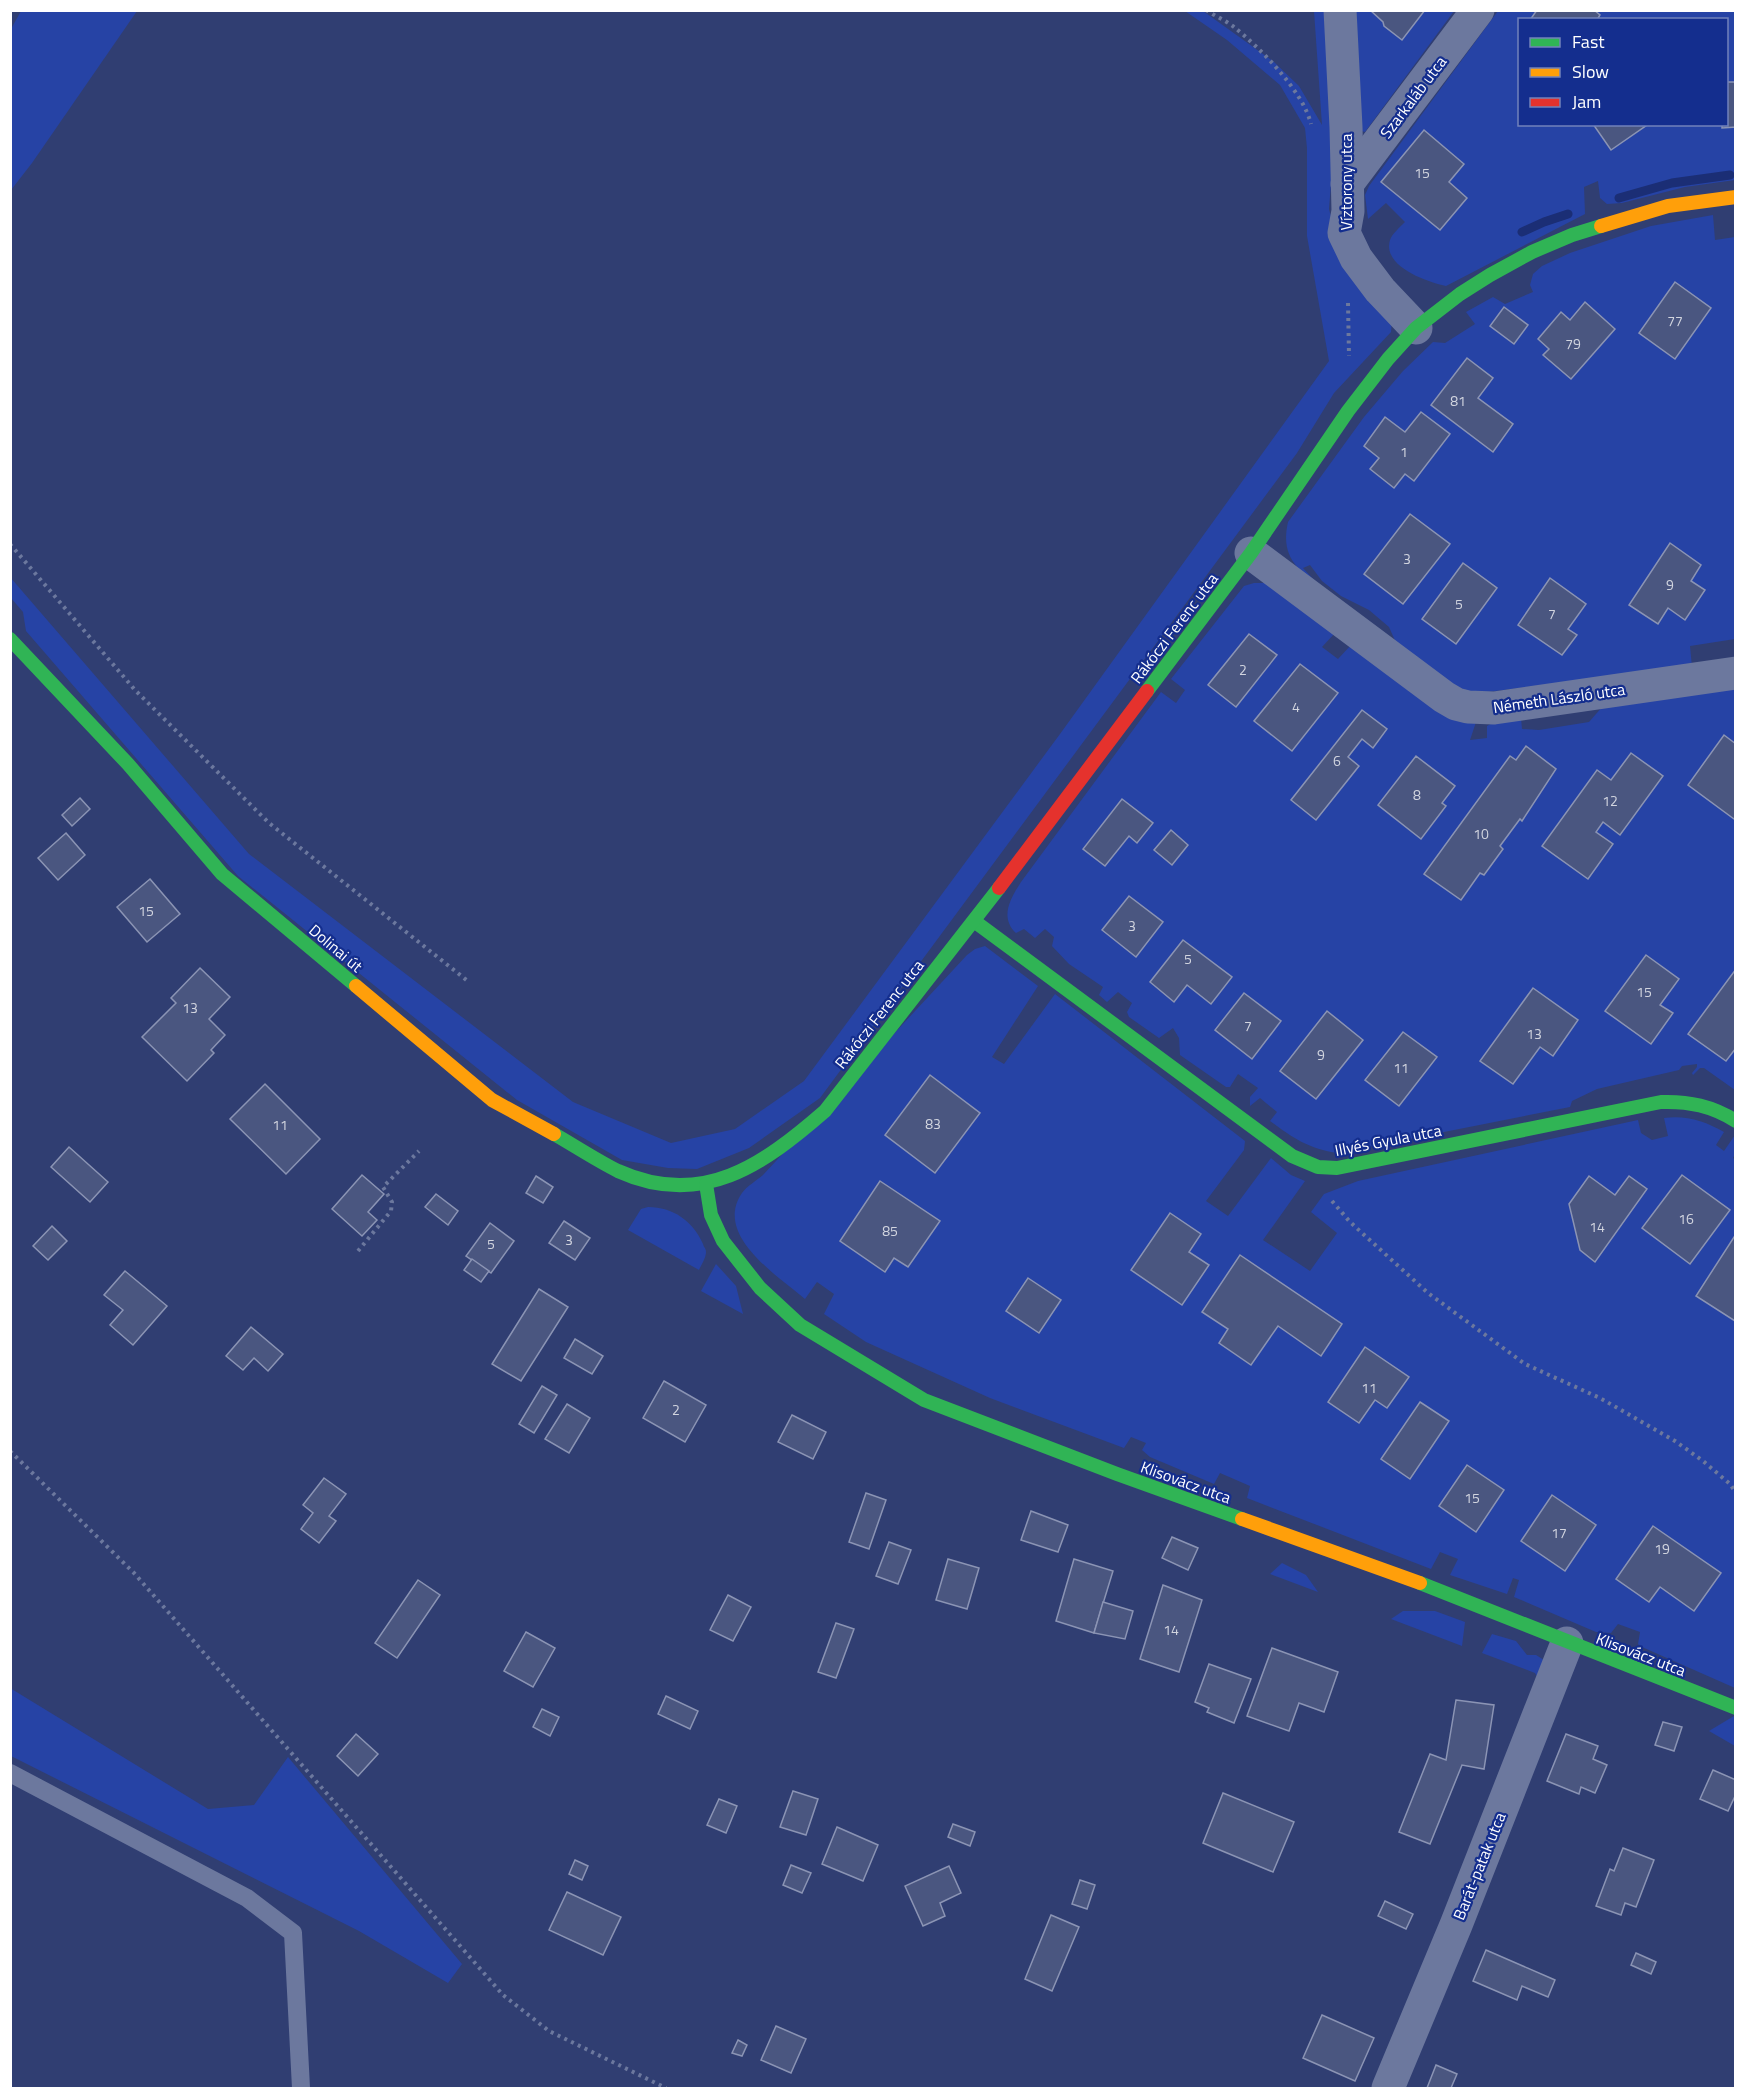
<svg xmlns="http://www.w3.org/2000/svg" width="1746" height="2099" viewBox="0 0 1746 2099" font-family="'Titillium Web',sans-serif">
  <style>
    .green { fill: #2643a5; fill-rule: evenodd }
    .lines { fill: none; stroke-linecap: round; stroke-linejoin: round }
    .stream { stroke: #1b2e75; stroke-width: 9 }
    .building { fill: #4a5680; stroke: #8b94b4; stroke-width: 1.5 }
    .path { stroke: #6c789e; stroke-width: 4; stroke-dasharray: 3 4.5; stroke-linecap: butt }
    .lane { stroke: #6c789e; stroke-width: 18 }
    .street { stroke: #6c789e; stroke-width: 33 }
    .fast { stroke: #30b455; stroke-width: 14 }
    .slow { stroke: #ff9f0a; stroke-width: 14 }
    .jam { stroke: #e5322d; stroke-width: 14 }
    .labels { text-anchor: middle; stroke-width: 4.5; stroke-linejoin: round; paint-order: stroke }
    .number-label { font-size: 14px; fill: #d2d5df }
    .street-label { font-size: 16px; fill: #fff; stroke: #142e8e }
  </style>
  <rect width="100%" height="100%" fill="#303e72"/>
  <g class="green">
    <path d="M21 11H137L32 163 11 190V29Z"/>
    <path d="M1185 11H1203L1274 62 1299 86 1322 125 1314 11H1330L1334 147 1329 209 1339 248 1392 319 1391 332 1334 393 1297 453 820 1098 749 1148 697 1169 668 1168 622 1160 517 1100 238 876 26 631 23 612 11 598 10 577 249 854 573 1102 671 1143 735 1129 804 1081 1060 734 1329 361 1307 236V148L1305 128 1280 85 1227 40Z"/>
    <path d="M1351 11H1454L1365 132 1358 130Z"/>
    <path d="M1498 11H1735V180L1685 187 1622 203 1607 204 1600 198 1598 181 1584 187 1585 214 1446 286C1428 282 1382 267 1390 240 1392 234 1400 227 1405 222L1386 203 1368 219 1365 195 1369 186ZM1520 20H1726V124H1520Z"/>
    <path d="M1713 215 1715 240 1735 237V639L1690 646 1692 667 1479 693 1455 690 1397 645 1389 627 1369 610 1341 596 1322 581 1310 565 1303 568 1323 590C1298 569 1280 558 1288 522L1364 417 1403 371 1433 342 1445 343 1475 324 1466 312 1493 297 1505 304 1533 292 1530 285 1533 274 1542 266 1570 253 1651 226Z"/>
    <path d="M1254 583H1265L1334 634 1322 647 1338 659 1352 644 1476 722 1470 740 1487 738V726L1496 721 1521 718 1522 729 1539 730 1589 722 1603 706 1735 686V1090L1704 1068H1700L1693 1075 1692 1073 1697 1067V1064L1682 1066 1679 1070 1597 1089 1572 1101 1570 1107 1338 1153C1309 1149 1293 1138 1270 1121L1277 1112 1260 1098 1250 1106V1097L1258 1088 1238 1074 1230 1087H1226L1180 1055 1179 1038 1173 1028 1159 1038 1129 1017 1127 1012 1132 1003 1118 992 1107 1002 1099 995 1103 987 1069 964 1052 946 1054 937 1045 929 1035 938 1024 929 1016 933C999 917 1011 898 1021 882L1161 692 1176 703 1185 690 1171 679 1244 586Z"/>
    <path d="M985 946 1038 986 992 1057 1004 1064 1055 994 1245 1141 1244 1150 1206 1201 1228 1216 1271 1158 1291 1175 1305 1181 1263 1240 1310 1271 1337 1233 1311 1212 1324 1194 1358 1181 1638 1120 1641 1133 1652 1140 1668 1136 1664 1118C1686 1115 1705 1121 1724 1132L1716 1145 1724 1151 1735 1135V1154L1733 1158 1736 1160 1735 1688 1642 1647 1638 1644 1640 1632 1618 1624 1611 1633 1596 1632 1514 1597 1519 1580 1513 1578 1507 1594 1450 1575 1458 1559 1440 1552 1431 1569 1247 1498 1250 1486 1220 1473 1214 1484 1150 1457 1142 1450 1146 1443 1131 1437 1124 1448 990 1398 866 1342 824 1314 834 1294 817 1282 805 1299C778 1276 713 1235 742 1193 747 1186 756 1181 763 1175L967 955 975 949Z"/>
    <path d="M648 1207C673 1207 693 1221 703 1244 704 1248 706 1248 706 1252 706 1258 701 1265 699 1270L628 1230 641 1209Z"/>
    <path d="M716 1264 736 1286 743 1314 701 1291Z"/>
    <path d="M1282 1563 1306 1575 1318 1592 1270 1574Z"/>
    <path d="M1403 1611H1435L1465 1622 1462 1646 1391 1619Z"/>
    <path d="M1492 1634 1516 1641 1527 1655H1536L1544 1660 1541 1683 1535 1673 1482 1653Z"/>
    <path d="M10 1688 208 1809 254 1805 288 1757 462 1964 448 1983 359 1931 11 1756Z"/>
    <path d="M1734 1716H1735V1746L1709 1731Z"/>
  </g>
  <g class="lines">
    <g class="stream">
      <path d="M1619 198 1672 183 1730 175"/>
      <path d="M1522 232 1544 222 1568 214"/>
    </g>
  </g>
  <g class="building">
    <path d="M1370 10H1425L1402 40 1384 26 1383 22Z"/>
    <path d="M1537 10H1594L1600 15 1597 20H1530Z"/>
    <path d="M1726 82H1736V127L1722 128V124H1726Z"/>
    <path d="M1593 124H1647V125L1611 150Z"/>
    <path d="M1424 130 1464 164 1449 182 1467 198 1440 230 1381 182Z"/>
    <path d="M1675 282 1711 308 1675 359 1639 333Z"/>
    <path d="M1585 302 1615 329 1571 379 1543 355 1549 349 1538 339 1561 312 1570 320Z"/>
    <path d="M1504 307 1528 325 1514 344 1490 326Z"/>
    <path d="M1467 358 1493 378 1478 398 1513 424 1493 452 1431 405Z"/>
    <path d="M1421 412 1450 434 1414 481 1405 474 1394 488 1370 469 1379 458 1364 446 1385 417 1405 432Z"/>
    <path d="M1410 514 1450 544 1403 604 1364 574Z"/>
    <path d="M1670 543 1701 565 1691 581 1705 590 1685 620 1668 608 1658 624 1629 605Z"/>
    <path d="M1463 563 1497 588 1456 644 1422 619Z"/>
    <path d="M1550 578 1586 604 1568 629 1577 635 1562 655 1518 625Z"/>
    <path d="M1249 634 1277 655 1236 707 1208 685Z"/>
    <path d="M1300 664 1338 693 1292 751 1254 721Z"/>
    <path d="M1362 710 1387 729 1373 748 1362 739 1348 757 1359 766 1316 820 1291 800Z"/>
    <path d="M1724 735 1736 744V816L1734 819 1688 785Z"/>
    <path d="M1526 746 1556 769 1522 821 1520 819 1500 846 1503 849 1484 875 1480 873 1461 900 1424 874 1510 756 1516 760Z"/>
    <path d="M1631 753 1663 776 1620 835 1603 822 1596 832 1613 844 1588 879 1542 846 1597 770 1611 780Z"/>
    <path d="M1416 756 1455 786 1442 803 1446 806 1421 839 1378 805Z"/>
    <path d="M80 798 90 809 72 826 62 815Z"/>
    <path d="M1122 799 1153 823 1137 843 1129 836 1105 866 1083 849Z"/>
    <path d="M1171 830 1188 845 1172 865 1154 850Z"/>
    <path d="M66 833 85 855 58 880 38 858Z"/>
    <path d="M150 879 180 914 147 942 117 907Z"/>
    <path d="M1129 896 1163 922 1136 957 1102 930Z"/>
    <path d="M1183 940 1232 977 1211 1004 1187 985 1174 1002 1150 982Z"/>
    <path d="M1646 955 1679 979 1660 1005 1673 1013 1651 1044 1605 1011Z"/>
    <path d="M200 968 230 997 209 1019 225 1035 211 1050 214 1053 187 1081 142 1037 176 1003 171 998Z"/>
    <path d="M1736 969V1048L1726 1061 1688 1034Z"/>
    <path d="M1533 988 1578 1020 1553 1056 1540 1047 1513 1084 1480 1061Z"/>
    <path d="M1244 993 1281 1021 1252 1059 1215 1030Z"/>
    <path d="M1327 1011 1363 1040 1316 1099 1280 1071Z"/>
    <path d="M1403 1032 1437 1057 1399 1106 1365 1080Z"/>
    <path d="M930 1075 980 1113 935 1173 885 1135Z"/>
    <path d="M265 1084 320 1139 286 1174 230 1119Z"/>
    <path d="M69 1147 108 1182 90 1202 51 1167Z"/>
    <path d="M362 1175 384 1194 368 1212 377 1220 362 1236 332 1209Z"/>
    <path d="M1682 1175 1730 1210 1690 1264 1642 1228Z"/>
    <path d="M536 1176 553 1187 543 1203 526 1193Z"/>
    <path d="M1589 1176 1615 1195 1629 1176 1647 1189 1595 1262 1580 1250 1569 1204Z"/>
    <path d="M880 1181 940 1221 908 1267 894 1258 885 1272 840 1241Z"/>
    <path d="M436 1194 458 1211 448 1225 425 1207Z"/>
    <path d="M1170 1213 1201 1234 1189 1252 1209 1265 1182 1305 1131 1270Z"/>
    <path d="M564 1221 590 1238 575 1260 549 1243Z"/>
    <path d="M490 1223 514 1241 491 1273 466 1256Z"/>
    <path d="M52 1226 67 1241 48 1260 33 1246Z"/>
    <path d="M1736 1234V1320L1735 1321 1696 1296Z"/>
    <path d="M1240 1255 1342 1324 1321 1356 1278 1326 1251 1365 1219 1343 1228 1329 1202 1312Z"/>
    <path d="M472 1259 489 1271 481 1282 464 1270Z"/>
    <path d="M125 1271 167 1306 133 1345 110 1325 123 1310 104 1295Z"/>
    <path d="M1028 1278 1061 1300 1039 1333 1006 1311Z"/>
    <path d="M539 1289 568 1307 521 1381 492 1364Z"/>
    <path d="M251 1327 283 1354 268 1371 254 1358 243 1370 226 1356Z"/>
    <path d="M575 1339 603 1356 592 1374 564 1358Z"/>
    <path d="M1365 1347 1409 1377 1387 1408 1375 1400 1359 1423 1328 1402Z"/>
    <path d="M664 1381 706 1405 685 1442 643 1418Z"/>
    <path d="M542 1386 557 1395 534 1433 519 1424Z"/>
    <path d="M1420 1402 1449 1421 1410 1479 1381 1459Z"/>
    <path d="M567 1404 590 1418 569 1453 545 1439Z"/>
    <path d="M792 1415 826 1432 813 1459 778 1442Z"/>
    <path d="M1467 1465 1504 1490 1476 1532 1439 1506Z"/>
    <path d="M324 1478 346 1494 329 1516 336 1521 319 1543 301 1529 313 1513 303 1505Z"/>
    <path d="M866 1493 886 1500 869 1549 849 1542Z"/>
    <path d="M1552 1495 1596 1525 1565 1571 1521 1541Z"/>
    <path d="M1031 1511 1068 1525 1058 1552 1021 1540Z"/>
    <path d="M1653 1526 1721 1573 1694 1611 1660 1587 1649 1602 1616 1579Z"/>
    <path d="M1172 1537 1198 1548 1188 1570 1162 1558Z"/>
    <path d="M889 1542 911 1550 898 1584 876 1576Z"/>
    <path d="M948 1559 979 1568 967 1609 936 1600Z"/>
    <path d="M1074 1559 1113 1571 1094 1633 1056 1621Z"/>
    <path d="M418 1580 440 1595 397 1658 375 1643Z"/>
    <path d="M1163 1585 1202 1600 1179 1672 1140 1659Z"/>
    <path d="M728 1595 751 1607 733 1641 710 1630Z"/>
    <path d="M1103 1602 1133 1611 1125 1639 1094 1633Z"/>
    <path d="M836 1623 854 1629 836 1678 818 1672Z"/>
    <path d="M526 1632 555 1648 533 1687 504 1671Z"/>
    <path d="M1272 1648 1338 1672 1324 1712 1299 1703 1289 1731 1247 1716Z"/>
    <path d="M1209 1664 1251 1679 1234 1723 1207 1712 1209 1708 1195 1702Z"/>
    <path d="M666 1696 698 1711 690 1729 658 1714Z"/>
    <path d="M1456 1700 1494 1705 1484 1769 1462 1765 1430 1844 1399 1832 1430 1754 1446 1760Z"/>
    <path d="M542 1709 559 1717 550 1736 533 1727Z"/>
    <path d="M1663 1722 1682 1727 1674 1751 1655 1745Z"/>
    <path d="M356 1734 378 1754 358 1776 337 1756Z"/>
    <path d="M1566 1734 1598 1746 1593 1759 1607 1765 1595 1793 1581 1787 1579 1794 1547 1781Z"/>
    <path d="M1713 1770 1736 1780V1794L1728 1811 1700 1799Z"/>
    <path d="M793 1791 818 1799 806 1835 780 1827Z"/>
    <path d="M1223 1793 1294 1822 1273 1872 1203 1843Z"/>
    <path d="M719 1799 737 1806 726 1833 707 1825Z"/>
    <path d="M953 1824 975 1832 970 1846 948 1837Z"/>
    <path d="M837 1827 878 1845 863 1881 822 1864Z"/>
    <path d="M1623 1848 1654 1860 1636 1907 1625 1903 1621 1915 1596 1906 1610 1869 1614 1871Z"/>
    <path d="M575 1860 588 1866 582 1880 569 1874Z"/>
    <path d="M791 1865 811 1873 802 1893 783 1885Z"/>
    <path d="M949 1866 961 1893 940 1903 945 1916 923 1926 905 1886Z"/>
    <path d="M1080 1880 1095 1885 1087 1909 1072 1904Z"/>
    <path d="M567 1892 621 1917 603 1955 549 1930Z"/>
    <path d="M1385 1901 1413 1914 1406 1929 1378 1916Z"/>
    <path d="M1051 1915 1079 1927 1052 1991 1025 1979Z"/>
    <path d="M1486 1950 1555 1980 1548 1997 1522 1986 1517 2000 1473 1981Z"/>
    <path d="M1636 1953 1656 1962 1651 1974 1631 1965Z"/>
    <path d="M1322 2015 1374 2038 1355 2081 1303 2058Z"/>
    <path d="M776 2026 806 2039 791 2073 761 2060Z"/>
    <path d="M738 2040 747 2045 742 2056 732 2053Z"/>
    <path d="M1436 2065 1457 2074 1451 2088H1427Z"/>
  </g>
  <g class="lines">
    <g class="path">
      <path d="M1206 10C1215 16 1225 20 1234 27 1260 48 1303 91 1311 124"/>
      <path d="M1348 303 1349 356"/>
      <path d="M10 544 135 690 269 823 469 982"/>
      <path d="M1332 1201 1350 1222 1428 1293 1525 1364 1600 1398 1675 1441 1703 1461 1730 1484 1736 1493"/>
      <path d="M358 1251 391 1211 392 1202 383 1187 419 1151"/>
      <path d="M10 1451 134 1573 503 1995 549 2031 666 2088"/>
    </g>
    <path class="lane" d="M10 1773 247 1898 293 1933 301 2088"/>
    <g class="street">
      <path d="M1340 10 1346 127 1348 211 1344 233 1356 258 1380 290 1416 328"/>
      <path d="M1347 184 1478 10"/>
      <path d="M1251 553 1444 697 1456 704 1468 707 1494 708 1736 673"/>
      <path d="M1388 2088 1456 1925 1567 1643"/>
    </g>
    <g class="fast">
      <path d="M10 639 128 764 222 874 356 986"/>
      <path d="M1147 691 1251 553 1348 411 1388 359 1416 328 1460 294 1490 275 1532 252 1572 235 1601 226"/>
      <path d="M974 921 1292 1156 1318 1167 1337 1168 1661 1102C1689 1101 1712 1106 1736 1121"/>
      <path d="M554 1134C575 1146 596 1160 618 1171 702 1209 763 1165 825 1111L999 888"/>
      <path d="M706 1184 711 1215 723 1241 760 1288 800 1325 924 1400 1117 1474 1242 1519"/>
      <path d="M1420 1583 1736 1708"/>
    </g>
    <g class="slow">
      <path d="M1601 226 1668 206 1736 197"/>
      <path d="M356 986 492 1100 554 1134"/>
      <path d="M1242 1519 1420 1583"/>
    </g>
    <path class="jam" d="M999 888 1147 691"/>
  </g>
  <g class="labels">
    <g class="number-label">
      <text x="1422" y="178">15</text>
      <text x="1675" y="326">77</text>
      <text x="1573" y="349">79</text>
      <text x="1458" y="406">81</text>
      <text x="1404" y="457">1</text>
      <text x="1407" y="564">3</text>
      <text x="1670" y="590">9</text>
      <text x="1459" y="609">5</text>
      <text x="1552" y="619">7</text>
      <text x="1243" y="675">2</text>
      <text x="1296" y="712">4</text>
      <text x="1337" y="766">6</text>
      <text x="1417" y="800">8</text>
      <text x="1610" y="806">12</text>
      <text x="1481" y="839">10</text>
      <text x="146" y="916">15</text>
      <text x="1132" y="931">3</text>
      <text x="1188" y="964">5</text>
      <text x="1644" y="997">15</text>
      <text x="190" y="1013">13</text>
      <text x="1248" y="1031">7</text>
      <text x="1534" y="1039">13</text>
      <text x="1321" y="1060">9</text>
      <text x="1401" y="1073">11</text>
      <text x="933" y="1129">83</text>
      <text x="280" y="1130">11</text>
      <text x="1686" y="1224">16</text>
      <text x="1597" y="1232">14</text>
      <text x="890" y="1236">85</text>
      <text x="569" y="1245">3</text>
      <text x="491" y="1249">5</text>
      <text x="1369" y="1393">11</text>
      <text x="676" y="1415">2</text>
      <text x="1472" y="1503">15</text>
      <text x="1559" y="1538">17</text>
      <text x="1662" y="1554">19</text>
      <text x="1171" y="1635">14</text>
    </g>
    <g class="street-label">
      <text transform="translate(1413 97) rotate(-53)" y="6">Szarkaláb utca</text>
      <text transform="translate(1346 182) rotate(-90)" y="6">Víztorony utca</text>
      <text transform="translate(1174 628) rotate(-53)" y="6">Rákóczi Ferenc utca</text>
      <text transform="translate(1559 698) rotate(-8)" y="6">Németh László utca</text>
      <text transform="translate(336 948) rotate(40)" y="6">Dolinai út</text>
      <text transform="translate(879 1014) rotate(-52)" y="6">Rákóczi Ferenc utca</text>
      <text transform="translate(1388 1140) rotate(-11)" y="6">Illyés Gyula utca</text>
      <text transform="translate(1186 1482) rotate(20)" y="6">Klisovácz utca</text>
      <text transform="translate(1641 1654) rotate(21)" y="6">Klisovácz utca</text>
      <text transform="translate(1479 1866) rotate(-68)" y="6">Barát-patak utca</text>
    </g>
  </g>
  <rect width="1746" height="2099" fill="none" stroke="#ffffff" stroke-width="24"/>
  <rect x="1518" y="18" width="210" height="108" fill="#142e8e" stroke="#7282bb" stroke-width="1.5"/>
  <rect x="1530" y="38" width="30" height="9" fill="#30b455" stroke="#7282bb" stroke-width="1.5"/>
  <text x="1572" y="48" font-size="18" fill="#ffffff">Fast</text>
  <rect x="1530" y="68" width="30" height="9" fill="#ff9f0a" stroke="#7282bb" stroke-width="1.5"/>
  <text x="1572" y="78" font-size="18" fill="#ffffff">Slow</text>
  <rect x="1530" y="98" width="30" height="9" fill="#e5322d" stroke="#7282bb" stroke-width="1.5"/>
  <text x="1572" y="108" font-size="18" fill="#ffffff">Jam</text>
</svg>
